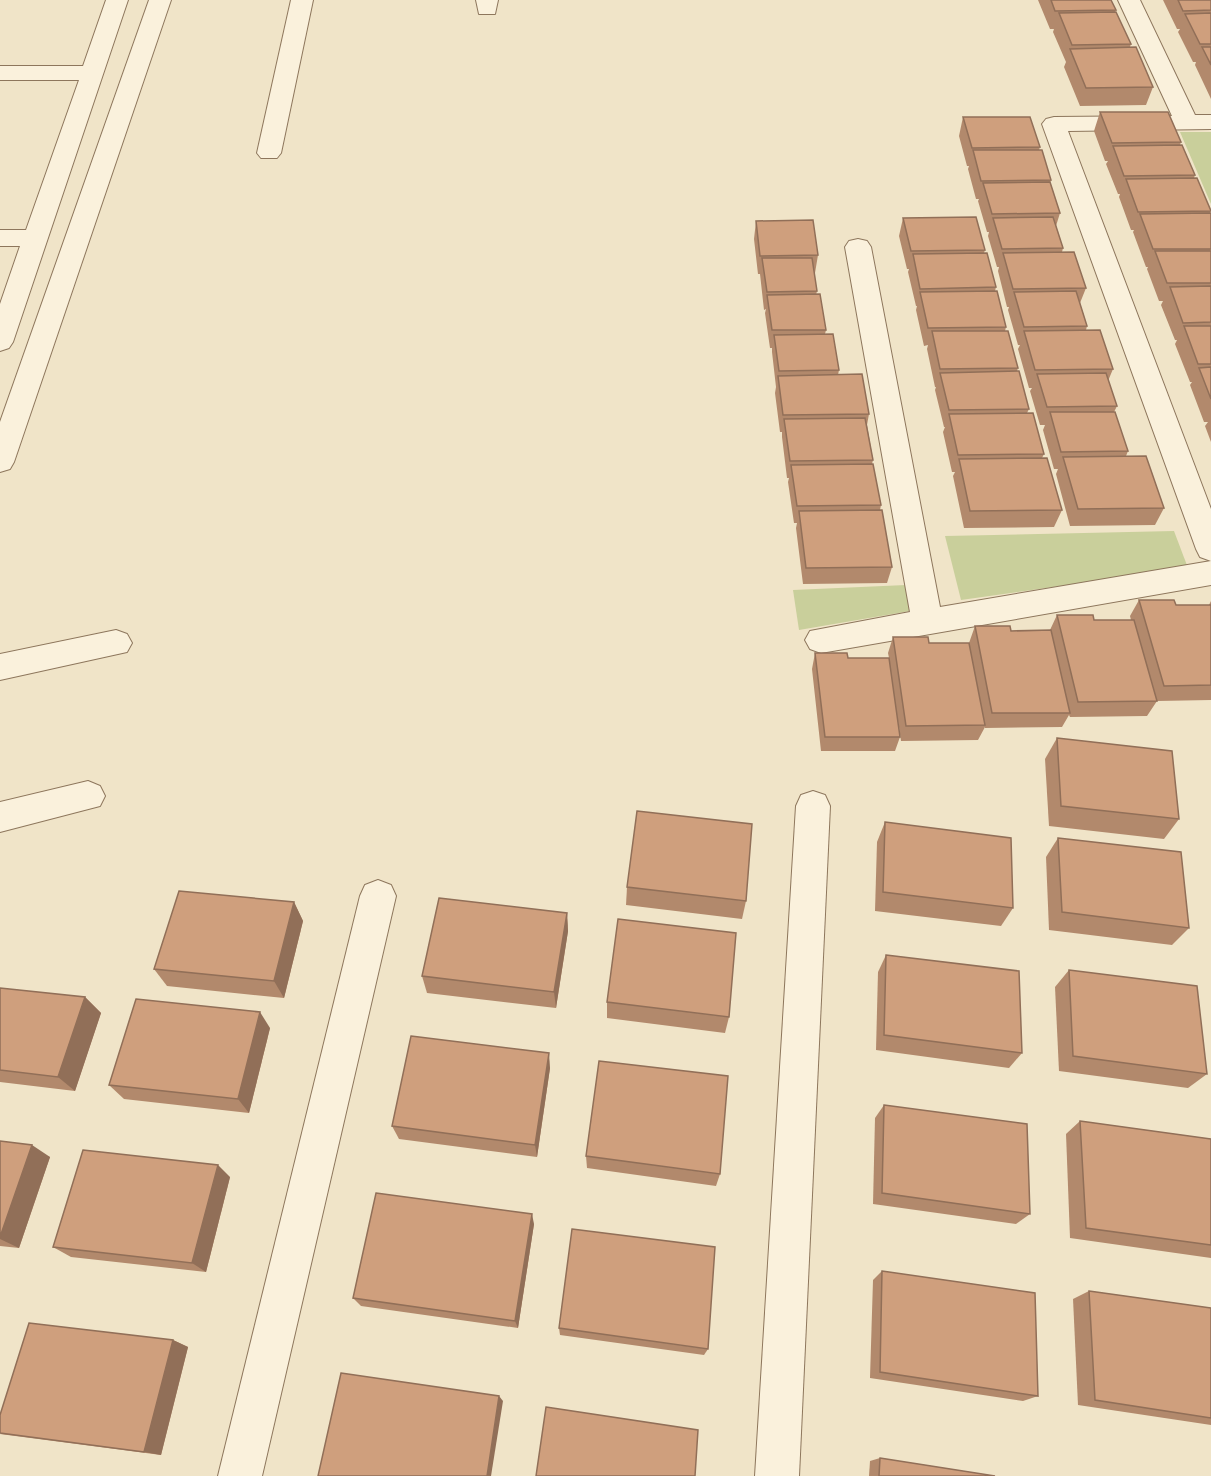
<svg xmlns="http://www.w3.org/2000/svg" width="1211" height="1476" viewBox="0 0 1211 1476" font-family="Merriweather,serif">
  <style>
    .green { fill: #c9cf9b }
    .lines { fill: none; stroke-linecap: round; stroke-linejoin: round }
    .minor-casing { stroke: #8d765c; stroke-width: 2 }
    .minor { fill: #faf1dc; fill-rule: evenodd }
    .wall { fill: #b2896c }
    .shaded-wall { fill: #916f58 }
    .building { fill: #cf9f7d; stroke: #916f58; stroke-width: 1.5 }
  </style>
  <rect width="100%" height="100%" fill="#f0e4c8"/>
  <g class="green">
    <path d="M1180 132H1211V204Z"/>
    <path d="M1174 531 1188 568 961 600 945 536Z"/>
    <path d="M906 585 916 610 799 630 793 590Z"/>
  </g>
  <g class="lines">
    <defs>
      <g id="minor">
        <path d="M106 0H128L13 342 9 348 0 351V304L20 246H0V230H26L79 80H0V66H83Z"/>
        <path d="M149 0H171L14 462 10 469 0 472V422Z"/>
        <path d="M291 0H313L281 153 277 158H261L257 153Z"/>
        <path d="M476 0H498L495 14H479Z"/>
        <path d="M1118 0H1140L1195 115H1211V129L1068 131 1211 509V561L1200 557 1196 549 1042 124 1046 119 1054 117 1172 116Z"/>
        <path d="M858 239 867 241 871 247 940 607 1211 561V585L821 653 810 649 805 640 810 631 910 612 845 247 849 241Z"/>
        <path d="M116 630 127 634 132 643 127 652 0 680V654Z"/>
        <path d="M88 781 100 786 105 796 100 806 0 832V802Z"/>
        <path d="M813 791 825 795 830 806 799 1476H755L796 806 801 795Z"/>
        <path d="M378 880 391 885 396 896 262 1476H218L360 896 365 885Z"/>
      </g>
    </defs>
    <use href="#minor" class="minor-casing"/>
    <use href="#minor" class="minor"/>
  </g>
  <g class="wall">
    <path d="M1038 0H1111L1116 10 1115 12 1131 44 1130 47 1153 87 1146 105 1080 106 1064 67 1066 62 1053 32 1054 29H1050Z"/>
    <path d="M1163 0H1211V99L1195 65 1196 62H1193L1178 32 1180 29H1177Z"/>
    <path d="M1100 112 1181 142 1180 145 1195 175 1194 178 1211 211 1210 213H1211V442L1205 426 1208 422H1204L1190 385 1192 382H1190L1175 344 1177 340H1175L1161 305 1163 301H1159L1147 269 1148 267H1146L1133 232 1134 230H1131L1119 197 1120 194H1118L1106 164 1108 161H1105L1094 131Z"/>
    <path d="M963 117 1040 147 1039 150 1051 180 1050 183 1060 213 1056 226 1063 248 1062 252 1086 288 1080 303 1087 326 1086 330 1113 369 1108 381 1117 406 1114 412 1128 451 1126 456 1164 508 1155 525 1070 526 1056 474 1058 469H1054L1043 430 1045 425H1040L1030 391 1032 388H1029L1018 349 1020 345H1018L1008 310 1009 307H1007L998 271 999 267H997L988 236 989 232H987L978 201 979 199H976L968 169 969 166H967L959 136Z"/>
    <path d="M903 218 985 250 984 253 996 287 995 291 1006 327 1005 331 1018 368 1017 371 1029 409 1027 413 1044 454 1042 458 1062 510 1054 527 964 528 953 476 955 472H952L943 432 945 427H944L935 390 936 387H935L927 349 928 345 924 346 916 310 917 306H916L908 272 909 269H907L899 236Z"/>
    <path d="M756 221 818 255 815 273H814L817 291 816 295 826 330 825 334 839 370 838 375 869 414 867 425 873 460 872 464 881 505 880 510 892 567 887 583 803 584 796 528 797 523H794L788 482 789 478H787L782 437V432H780L775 393 776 387 772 352V348H770L765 313 766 309 764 310 760 274H758L754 239Z"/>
    <path d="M1139 600 1176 605H1209L1211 601V700L1157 701 1147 716 1070 717 1069 715 1062 727 985 728V727L978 740 901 741 898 720 900 737 895 751H821L812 669 815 653 848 658H889L888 653 893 637 929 643H969L975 626 1011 631 1050 630 1057 615 1094 620H1131L1130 616Z"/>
    <path d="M1057 738 1179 819 1164 839 1049 826 1045 759Z"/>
    <path d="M885 822 1013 908 1001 926 875 911 877 842Z"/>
    <path d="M1058 838 1189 928 1172 945 1049 930 1046 857Z"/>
    <path d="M627 887 746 901 742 919 626 905Z"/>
    <path d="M294 902 303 921 284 998 167 986 154 969Z"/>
    <path d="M567 913 568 931 556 1008 427 993 422 976Z"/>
    <path d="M886 955 1022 1053 1009 1068 876 1050 878 972Z"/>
    <path d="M1069 970 1207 1074 1188 1088 1059 1071 1055 987Z"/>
    <path d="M0 988 85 997 101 1013 75 1091 0 1082Z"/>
    <path d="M607 1002 729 1017 725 1033 607 1018Z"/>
    <path d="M270 1028 249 1113 124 1099 109 1085Z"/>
    <path d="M550 1068 537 1157 399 1139 392 1126Z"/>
    <path d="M884 1105 1030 1214 1016 1224 873 1204 875 1118Z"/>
    <path d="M1080 1121 1211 1139V1258L1070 1238 1066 1134Z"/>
    <path d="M0 1141 50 1157 19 1248 0 1246Z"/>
    <path d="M586 1156 720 1174 716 1186 587 1168Z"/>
    <path d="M230 1177 206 1272 71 1257 53 1247Z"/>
    <path d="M534 1224 518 1328 361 1306 353 1298Z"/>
    <path d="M882 1271 1038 1396 1023 1401 870 1378 873 1280Z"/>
    <path d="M1089 1291 1211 1308V1425L1078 1405 1073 1299Z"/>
    <path d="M559 1328 708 1349 704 1355 560 1335Z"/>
    <path d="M173 1340 188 1347 161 1455 0 1434Z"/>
    <path d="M880 1458 995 1476H869L870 1461Z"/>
  </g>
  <g class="shaded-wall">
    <path d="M294 902 303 921 284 998 274 981Z"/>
    <path d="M567 913 568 931 556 1008 554 992Z"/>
    <path d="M85 997 101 1013 75 1091 58 1077Z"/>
    <path d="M260 1012 270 1028 249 1113 238 1099Z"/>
    <path d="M549 1053 550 1068 537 1157 535 1145Z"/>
    <path d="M32 1145 50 1157 19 1248 0 1239V1237Z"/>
    <path d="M218 1165 230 1177 206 1272 192 1263Z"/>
    <path d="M532 1214 534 1224 518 1328 515 1321Z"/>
    <path d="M173 1340 188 1347 161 1455 144 1452Z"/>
    <path d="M499 1396 503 1401 491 1476H487Z"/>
  </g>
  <g class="building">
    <path d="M1051 0H1111L1116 10 1055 11Z"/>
    <path d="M1178 0H1211V10L1183 11Z"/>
    <path d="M1116 12 1131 44 1072 45 1059 13Z"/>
    <path d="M1211 13V44H1200L1185 14Z"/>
    <path d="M1136 47 1153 87 1086 88 1070 49Z"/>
    <path d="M1202 47H1211V65Z"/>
    <path d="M1100 112H1168L1181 142 1112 143Z"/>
    <path d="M963 117H1030L1040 147 972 148Z"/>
    <path d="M1182 145 1195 175 1124 176 1113 146Z"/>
    <path d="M973 150H1042L1051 180 981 181Z"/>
    <path d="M1197 178 1211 211 1138 212 1126 179Z"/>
    <path d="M1050 182 1060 213 992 214 983 183Z"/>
    <path d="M1211 213V249H1153L1140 214Z"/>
    <path d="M976 217 985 250 911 251 903 218Z"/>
    <path d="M1053 217 1063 248 1002 249 993 218Z"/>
    <path d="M813 220 818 255 760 256 756 221Z"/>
    <path d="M1155 251H1211V283H1167Z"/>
    <path d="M1074 252 1086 288 1013 289 1003 253Z"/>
    <path d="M987 253 996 287 920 289 913 254Z"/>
    <path d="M762 258H812L817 291 767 292Z"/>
    <path d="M1211 286V322L1183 323 1170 287Z"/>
    <path d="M997 291 1006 327 928 328 920 292Z"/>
    <path d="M1076 291 1087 326 1024 327 1014 292Z"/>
    <path d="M820 294 826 330H772L767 295Z"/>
    <path d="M1184 326H1211V364H1198Z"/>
    <path d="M1100 330 1113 369 1035 370 1024 331Z"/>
    <path d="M932 331H1008L1018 368 940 369Z"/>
    <path d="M833 334 839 370 779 371 774 335Z"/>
    <path d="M1211 367V399L1199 368Z"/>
    <path d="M1019 371 1029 409 949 410 940 373Z"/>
    <path d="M1106 373 1117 406 1047 407 1037 374Z"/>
    <path d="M862 374 869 414 783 415 778 376Z"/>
    <path d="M1050 412H1115L1128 451 1061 452Z"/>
    <path d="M1033 413 1044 454 958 455 949 414Z"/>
    <path d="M865 418 873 460 790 461 784 419Z"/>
    <path d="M1146 456 1164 508 1078 509 1063 457Z"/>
    <path d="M1047 458 1062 510 970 511 959 459Z"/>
    <path d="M873 464 881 505 797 506 791 465Z"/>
    <path d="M882 510 892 567 806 568 799 511Z"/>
    <path d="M1139 600H1174L1176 605H1211V685L1164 686Z"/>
    <path d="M1057 615H1093L1094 620H1134L1157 701 1078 702Z"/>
    <path d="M975 626H1010L1011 631 1051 630 1070 713H992Z"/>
    <path d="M893 637H928L929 643H969L985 725 906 726Z"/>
    <path d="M815 653H847L848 658H889L900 737H825Z"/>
    <path d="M1057 738 1172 751 1179 819 1061 806Z"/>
    <path d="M637 811 752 824 746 901 627 887Z"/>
    <path d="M885 822 1011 838 1013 908 883 892Z"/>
    <path d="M1058 838 1181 852 1189 928 1062 912Z"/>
    <path d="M179 891 294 902 274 981 154 969Z"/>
    <path d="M439 898 567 913 554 992 422 976Z"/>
    <path d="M618 919 736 933 729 1017 607 1002Z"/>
    <path d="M886 955 1019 971 1022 1053 884 1035Z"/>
    <path d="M1069 970 1197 986 1207 1074 1073 1056Z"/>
    <path d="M0 988 85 997 58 1077 0 1070Z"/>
    <path d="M136 999 260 1012 238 1099 109 1085Z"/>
    <path d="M411 1036 549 1053 535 1145 392 1126Z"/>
    <path d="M599 1061 728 1076 720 1174 586 1156Z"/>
    <path d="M884 1105 1027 1124 1030 1214 882 1193Z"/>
    <path d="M1080 1121 1211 1139V1245L1086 1228Z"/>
    <path d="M0 1141 32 1145 0 1237Z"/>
    <path d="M83 1150 218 1165 192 1263 53 1247Z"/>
    <path d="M376 1193 532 1214 515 1321 353 1298Z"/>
    <path d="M572 1229 715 1247 708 1349 559 1328Z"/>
    <path d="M882 1271 1035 1293 1038 1396 880 1372Z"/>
    <path d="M1089 1291 1211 1308V1418L1095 1400Z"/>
    <path d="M29 1323 173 1340 144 1452 0 1433V1415Z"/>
    <path d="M341 1373 499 1396 487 1476H318Z"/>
    <path d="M546 1407 698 1430 695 1476H536Z"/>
    <path d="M880 1458 995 1476H879Z"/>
  </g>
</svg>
